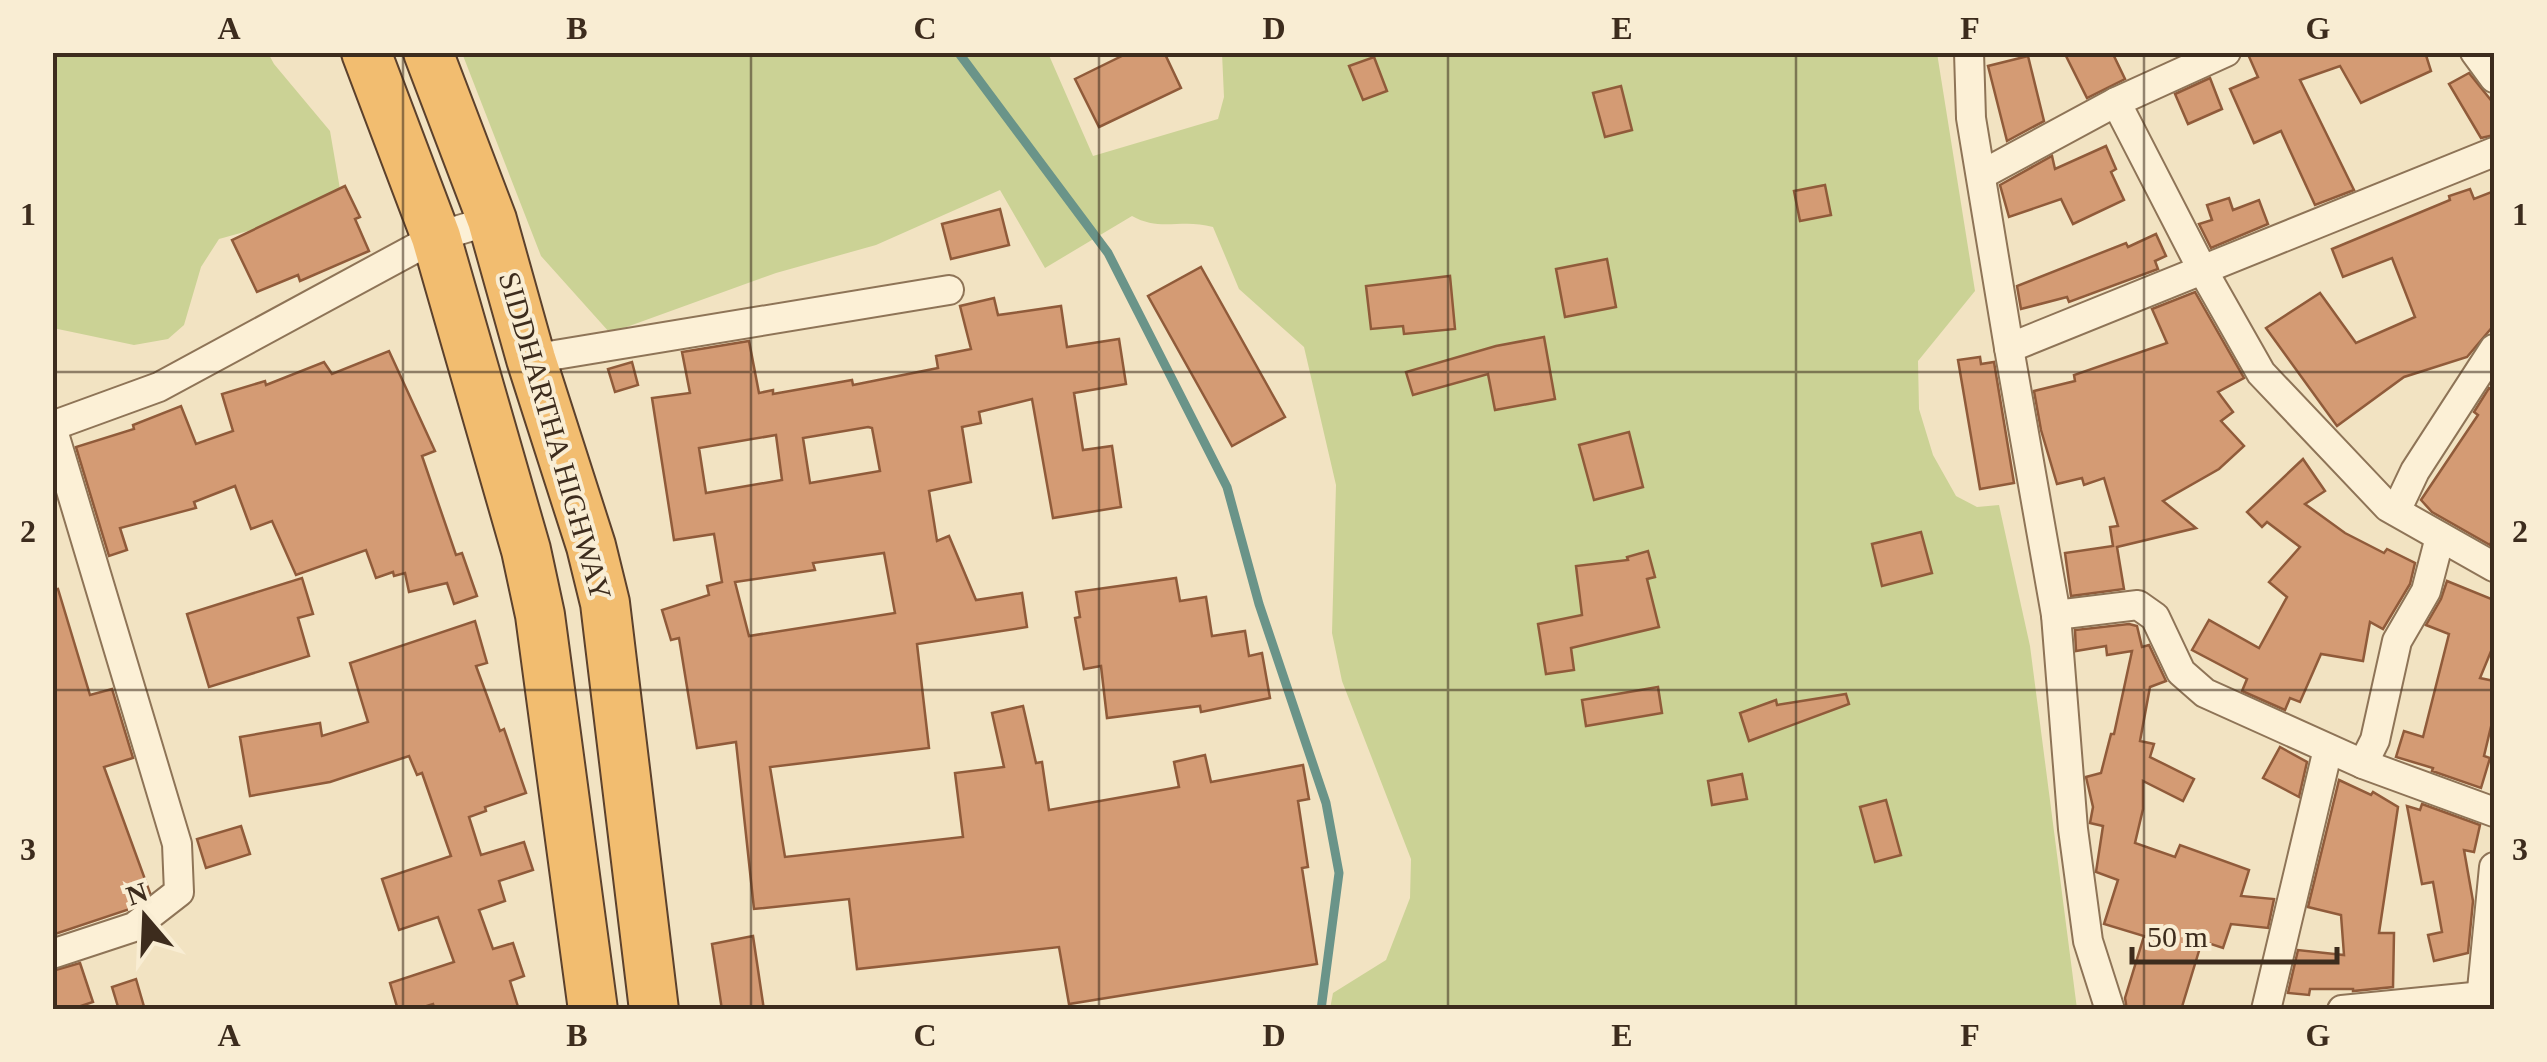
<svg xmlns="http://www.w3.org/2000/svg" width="2547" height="1062" viewBox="0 0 2547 1062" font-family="Georgia,serif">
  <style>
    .green { fill: #cbd295 }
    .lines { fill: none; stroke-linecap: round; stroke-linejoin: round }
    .stream { stroke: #6a9489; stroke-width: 9 }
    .building { fill: #d49b74; stroke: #905b3a; stroke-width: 2.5; fill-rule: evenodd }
    .minor-casing { stroke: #8e7457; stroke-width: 32 }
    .trunk-casing { stroke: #5c412c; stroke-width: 52 }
    .minor { stroke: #fcf0d6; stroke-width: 28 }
    .trunk { stroke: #f2bd70; stroke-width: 48 }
    .grid { fill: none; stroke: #3d2c1d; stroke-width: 2.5; stroke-opacity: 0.55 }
    .labels { text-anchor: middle; stroke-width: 8; stroke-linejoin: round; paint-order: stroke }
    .street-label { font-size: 30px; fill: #3d2c1d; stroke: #f9edd3 }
    .neatline { fill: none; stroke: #3d2c1d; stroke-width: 4 }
    .grid-label { font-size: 32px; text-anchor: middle; font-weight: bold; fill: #3d2c1d }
  </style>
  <rect width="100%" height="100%" fill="#f2e3c2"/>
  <g class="green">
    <path d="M53 53H268L274 64 330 131 341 195 312 213 219 239 201 267 184 325 168 339 134 345 53 328Z"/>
    <path d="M462 53H1048L1093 156 1218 119 1224 97 1222 53H1937L1975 291 1918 361 1919 409 1933 455 1956 496 1977 507 1999 505 2030 646 2077 1009H1330L1333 993 1386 960 1410 898 1411 859 1342 681 1332 633 1336 485 1304 347 1239 289 1213 227C1182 218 1160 232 1132 216L1045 268 1000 190 876 245 776 273 610 333 541 256Z"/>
  </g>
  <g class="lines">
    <path class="stream" d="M958 52 1108 253 1227 487 1259 604 1326 803 1339 873 1321 1010"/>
  </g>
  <g class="building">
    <path d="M1130 52H1164L1181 88 1099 127 1075 79Z"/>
    <path d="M2064 52H2112L2125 79 2087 98Z"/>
    <path d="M2247 52H2425L2431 71 2361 103 2340 66 2300 80 2354 190 2315 205 2281 131 2254 143 2230 89 2258 77Z"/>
    <path d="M2028 56 2044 121 2007 141 1988 66Z"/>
    <path d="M1374 57 1387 91 1363 100 1349 66Z"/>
    <path d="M2469 73 2494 104V135L2481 138 2449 84Z"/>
    <path d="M2210 78 2222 109 2188 124 2175 94Z"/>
    <path d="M1621 86 1632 130 1605 137 1593 93Z"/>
    <path d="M2106 146 2116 169 2111 172 2124 200 2073 224 2061 199 2009 217 2000 185 2052 156 2055 169Z"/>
    <path d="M1825 185 1831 215 1800 221 1794 191Z"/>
    <path d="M345 186 360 217 355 219 369 251 300 281 298 275 257 292 232 240Z"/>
    <path d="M2470 189 2474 199 2494 191V325L2467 357 2404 377 2337 426 2266 328 2320 293 2356 343 2415 317 2392 258 2343 277 2332 249 2450 200 2449 196Z"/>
    <path d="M2229 198 2233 210 2259 200 2268 224 2211 248 2199 224 2212 220 2207 205Z"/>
    <path d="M1000 209 1009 245 951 259 942 224Z"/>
    <path d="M2156 234 2166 256 2155 261 2158 269 2069 302 2067 297 2021 309 2017 286 2126 243 2128 247Z"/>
    <path d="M1607 259 1616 307 1565 317 1556 269Z"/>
    <path d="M1201 267 1285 417 1232 446 1148 296Z"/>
    <path d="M1450 276 1455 329 1404 334 1403 326 1371 329 1366 286Z"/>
    <path d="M2195 292 2244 378 2218 392 2233 412 2221 421 2244 446 2219 469 2163 501 2196 528 2117 547 2124 589 2071 596 2065 553 2113 546 2110 527 2118 526 2104 478 2084 485 2082 478 2057 484 2041 430 2034 391 2075 381 2074 375 2167 343 2152 309Z"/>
    <path d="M994 298 998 315 1061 306 1067 347 1119 339 1126 384 1074 393 1083 450 1112 446 1121 507 1053 518 1032 399 979 412 981 423 962 427 971 482 929 491 937 541 949 536 976 600 1022 593 1027 627 917 644 929 748 770 767 785 857 963 837 955 773 1004 767 992 713 1023 706 1036 763 1042 762 1049 810 1179 787 1174 762 1205 755 1211 782 1303 765 1309 799 1298 801 1308 867 1302 868 1317 964 1069 1004 1059 947 857 969 849 899 754 909 736 742 697 748 679 638 671 640 662 610 709 595 707 586 722 582 714 534 674 540 652 398 690 393 682 352 749 341 759 393 773 390V394L852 380 853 385 938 368 936 356 971 349 960 306ZM868 427 872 428 880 471 810 483 803 438ZM776 435 782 480 706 493 699 448ZM884 553 895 613 749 636 735 582 815 570 813 563Z"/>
    <path d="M1544 337 1555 399 1495 410 1488 374 1413 395 1406 372 1496 346Z"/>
    <path d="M389 351 435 451 422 456 456 555 462 553 477 596 454 604 447 583 409 592 405 573 394 576 393 572 376 578 366 550 296 575 272 521 251 529 235 486 194 502 196 508 120 528 127 550 109 556 76 447 134 429 133 425 181 406 196 444 233 431 222 394 265 381 266 385 324 362 332 374Z"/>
    <path d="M1980 357 1981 364 1994 362 2014 483 1980 489 1958 360Z"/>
    <path d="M632 362 638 385 615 392 608 369Z"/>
    <path d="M2489 388 2494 392V536L2490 545 2432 512 2421 500 2478 415 2474 412Z"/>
    <path d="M1629 432 1643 487 1594 500 1579 445Z"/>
    <path d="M2303 459 2325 491 2305 504 2345 533 2384 553 2387 549 2415 563 2410 584 2383 629 2370 622 2363 661 2321 654 2300 702 2290 698 2285 710 2242 691 2247 679 2192 650 2209 620 2259 648 2287 597 2269 582 2300 547 2267 522 2262 527 2247 512Z"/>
    <path d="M1921 532 1932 573 1882 586 1872 544Z"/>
    <path d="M1648 551 1655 577 1647 579 1659 627 1571 648 1574 670 1546 674 1538 624 1582 615 1576 566 1628 560 1627 557Z"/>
    <path d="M302 578 313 614 298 618 309 656 209 687 187 614Z"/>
    <path d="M1176 578 1180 601 1206 597 1212 636 1245 631 1249 656 1262 653 1270 698 1201 712 1200 706 1107 718 1101 666 1084 669 1075 618 1080 617 1076 592Z"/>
    <path d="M2447 581 2494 600V644L2480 678 2494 681V714L2484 756 2490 758 2481 788 2432 771 2433 768 2396 757 2404 731 2423 737 2449 634 2426 625 2441 599Z"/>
    <path d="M58 589 90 695 112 689 133 758 104 767 150 893 127 910 52 935V590Z"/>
    <path d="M475 621 487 663 476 666 500 731 504 729 526 793 485 807 486 811 469 817 481 855 524 842 533 870 499 881 505 901 479 910 493 949 513 943 524 976 510 981 519 1010H435L433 1004 414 1010H398L390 983 454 962 438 917 399 930 382 879 451 856 422 773 417 775 409 756 330 782 250 796 240 737 320 723 322 736 368 722 350 663Z"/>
    <path d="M2129 624 2137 626 2142 647 2149 645 2166 681 2150 687 2140 741 2154 744 2150 757 2194 779 2183 801 2143 781V809L2135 843 2175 857 2180 845 2249 870 2241 896 2274 899 2268 928 2231 924 2223 948 2202 941 2181 1010H2127L2125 998 2144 936 2104 924 2118 880 2096 872 2103 826 2090 823 2093 807 2086 777 2101 773 2111 734H2114L2132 651 2107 655 2106 646 2076 651 2075 630Z"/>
    <path d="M1658 687 1662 713 1586 726 1582 700Z"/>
    <path d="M1846 694 1849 704 1749 741 1740 713 1776 700 1777 705Z"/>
    <path d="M2280 747 2307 762 2299 797 2263 778Z"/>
    <path d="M1742 774 1747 799 1712 805 1708 781Z"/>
    <path d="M2339 780 2371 795 2373 792 2398 807 2379 933H2394L2393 987 2353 991V989H2310L2309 995 2288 993 2298 950 2344 955 2341 915 2308 907Z"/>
    <path d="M1886 800 1901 855 1875 862 1860 807Z"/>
    <path d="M2422 804 2480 825 2474 852 2464 850 2473 901 2468 953 2434 961 2428 935 2442 932 2433 882 2422 884 2407 806 2420 810Z"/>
    <path d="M241 826 250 854 206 868 197 839Z"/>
    <path d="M753 936 764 1010H722L712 944Z"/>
    <path d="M80 963 93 1002 69 1010H52V971Z"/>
    <path d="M136 979 145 1010H119L112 987Z"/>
  </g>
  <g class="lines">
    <defs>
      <g id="minor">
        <path d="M1969 52 1971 118 2009 348 2494 152"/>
        <path d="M2475 52 2494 78"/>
        <path d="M2116 102 2202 269 2261 373 2388 507 2494 567"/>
        <path d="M1981 175 2116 102 2226 52"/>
        <path d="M2009 348 2056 615 2073 829 2088 941 2110 1010"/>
        <path d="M531 359 949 290"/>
        <path d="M52 426 159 387 436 237 492 220"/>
        <path d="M52 427 177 844 179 892 134 927 52 954"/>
        <path d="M2396 511 2415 471 2494 349"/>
        <path d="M2056 615 2138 605 2155 617 2181 672 2205 693 2363 764 2375 740 2397 641 2426 591 2440 537"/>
        <path d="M2363 764 2494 812"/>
        <path d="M2266 1010 2328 749"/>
        <path d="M2342 1010 2483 996"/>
        <path d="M2480 1010 2494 867"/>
      </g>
      <g id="trunk">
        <path d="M366 52 436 237 526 550 540 615 593 1010"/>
        <path d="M428 52 492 220 531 359 591 546 605 603 654 1010"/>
      </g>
    </defs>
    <use href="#minor" class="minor-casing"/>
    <use href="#trunk" class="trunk-casing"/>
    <use href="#minor" class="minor"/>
    <use href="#trunk" class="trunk"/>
  </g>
  <path class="grid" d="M403 52V1010M751 52V1010M1099 52V1010M1448 52V1010M1796 52V1010M2144 52V1010M52 372H2494M52 690H2494"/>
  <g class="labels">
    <g class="street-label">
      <text transform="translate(555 436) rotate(74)" y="10">SIDDHARTHA HIGHWAY</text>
    </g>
  </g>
  <rect width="2547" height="1062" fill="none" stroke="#f9edd3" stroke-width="110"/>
  <g transform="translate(145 917) rotate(341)" stroke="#f9edd3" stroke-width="8" paint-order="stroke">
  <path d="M0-8L18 38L0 25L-18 38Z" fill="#3d2c1d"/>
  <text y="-15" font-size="28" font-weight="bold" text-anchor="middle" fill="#3d2c1d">N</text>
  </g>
  <path d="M2132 947v15h205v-15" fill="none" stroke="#3d2c1d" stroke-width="5"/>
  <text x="2147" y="947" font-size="30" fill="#3d2c1d" stroke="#f9edd3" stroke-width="8" paint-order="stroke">50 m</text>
  <rect x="55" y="55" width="2437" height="952" class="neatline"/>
  <g class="grid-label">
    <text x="229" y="39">A</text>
    <text x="577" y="39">B</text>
    <text x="925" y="39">C</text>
    <text x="1274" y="39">D</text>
    <text x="1622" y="39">E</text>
    <text x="1970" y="39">F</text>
    <text x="2318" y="39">G</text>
    <text x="28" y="225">1</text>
    <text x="2520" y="225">1</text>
    <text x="28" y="542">2</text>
    <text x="2520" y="542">2</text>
    <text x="28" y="860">3</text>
    <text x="2520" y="860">3</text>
    <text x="229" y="1046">A</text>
    <text x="577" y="1046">B</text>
    <text x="925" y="1046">C</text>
    <text x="1274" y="1046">D</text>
    <text x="1622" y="1046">E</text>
    <text x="1970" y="1046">F</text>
    <text x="2318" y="1046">G</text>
  </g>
</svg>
